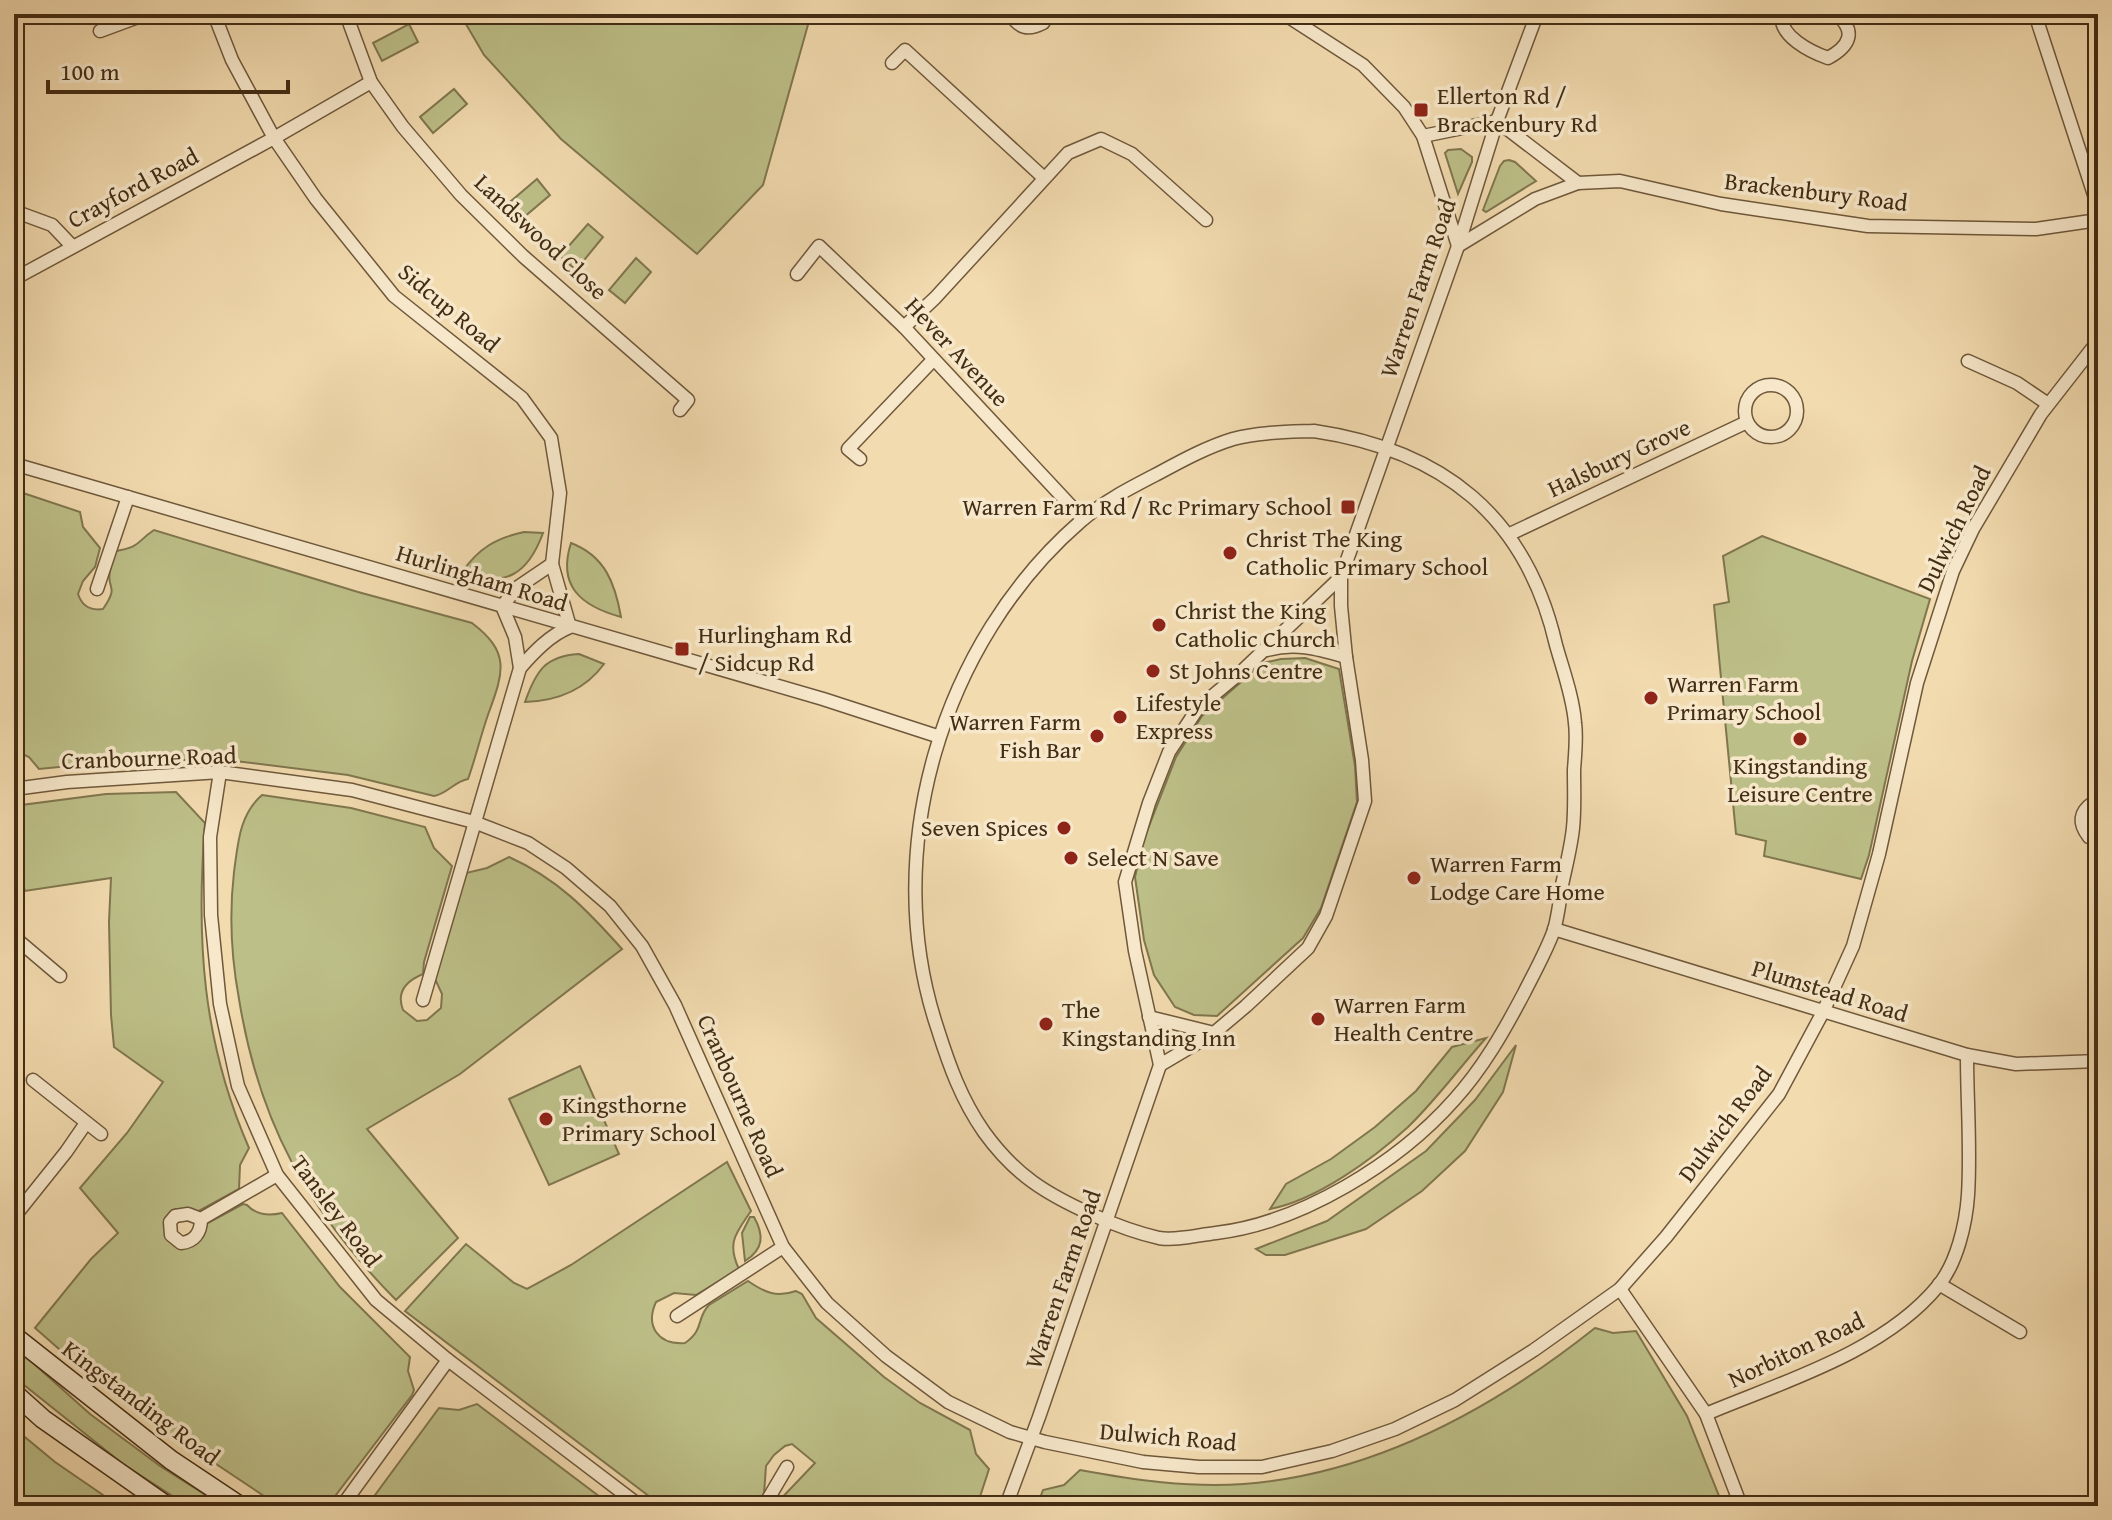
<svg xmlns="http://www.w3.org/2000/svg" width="2112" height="1520" viewBox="0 0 2112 1520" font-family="'Gentium Book Plus',serif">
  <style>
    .green { fill: #bdbf88; stroke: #80764e; stroke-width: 2 }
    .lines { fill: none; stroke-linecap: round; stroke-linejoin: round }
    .street-casing { stroke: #6f583b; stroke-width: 15 }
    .secondary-casing { stroke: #432d14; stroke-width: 21 }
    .street { stroke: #f7e8cb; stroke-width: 12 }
    .secondary { stroke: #f7e8cb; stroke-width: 18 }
    .poi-dot { fill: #8f2418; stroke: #f7e8cb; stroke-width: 3 }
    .labels { text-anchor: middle; stroke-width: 7; stroke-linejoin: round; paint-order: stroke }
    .poi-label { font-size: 24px; fill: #432d14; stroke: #f7e8cb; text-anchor: start }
    .street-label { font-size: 24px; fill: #432d14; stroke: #f7e8cb }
  </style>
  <rect width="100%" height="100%" fill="#f2dbaf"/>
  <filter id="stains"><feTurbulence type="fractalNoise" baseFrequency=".0025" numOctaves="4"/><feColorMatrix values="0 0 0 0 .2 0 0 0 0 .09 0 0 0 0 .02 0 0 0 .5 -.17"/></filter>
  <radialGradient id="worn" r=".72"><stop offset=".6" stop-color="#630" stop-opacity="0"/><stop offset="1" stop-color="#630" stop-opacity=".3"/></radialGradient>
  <g class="green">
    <path d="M460 14H811L763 185 697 254 561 139 484 55Z"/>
    <path d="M409 24 418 42 382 61 373 43Z"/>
    <path d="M454 89 467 104 433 133 420 117Z"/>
    <path d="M1461 149 1472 157V162L1458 194 1445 153 1448 150Z"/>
    <path d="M1509 160 1515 162 1536 181 1486 212 1483 210 1500 166 1504 161Z"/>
    <path d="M537 179 550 195 517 223 504 207Z"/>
    <path d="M588 224 603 237 576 270 560 256Z"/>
    <path d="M636 258 651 272 625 303 609 290Z"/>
    <path d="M14 490 80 512 83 527 100 548 95 567 83 581 78 594C82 606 90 611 103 609 120 584 106 590 110 571 111 564 114 557 116 551 141 547 136 542 154 530L358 592 472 623C510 652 504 671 489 712 481 734 476 757 468 779 455 781 447 794 434 796L348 775 219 759 110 762 39 769 29 757 14 750Z"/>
    <path d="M524 532 543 533C528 574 505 589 462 572 479 548 496 538 524 532Z"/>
    <path d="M1762 536 1930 599 1912 661 1869 855 1861 879 1764 856 1766 841 1736 834 1714 605 1729 602 1723 556Z"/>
    <path d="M571 543C605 556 615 583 621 617 581 606 557 586 571 543Z"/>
    <path d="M579 654 604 664C585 690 557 701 525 702 536 671 545 656 579 654Z"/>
    <path d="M1305 658 1339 669 1355 766 1357 802 1321 908 1303 938 1217 1016 1194 1015 1175 1007 1154 975 1144 940 1135 877 1144 839 1176 757 1202 716 1263 663 1281 659Z"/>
    <path d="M176 792 205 823C196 939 202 1040 249 1148L240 1165 239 1189 197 1212 175 1209 166 1224 174 1245 204 1225 243 1204 247 1205C256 1215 269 1216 282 1213L340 1287 410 1357 408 1371 414 1390 412 1395 329 1504 279 1506 156 1424 76 1364 35 1328 91 1259 118 1233 80 1188 127 1133 163 1082 114 1047 111 1015 109 922 111 878 25 891 24 888 14 891V806L106 794Z"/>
    <path d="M262 795 351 808 425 827 434 848 452 866 424 962 423 974C406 981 396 992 403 1010L417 1021 427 1020 441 1008 442 994 435 979 466 873 487 868 509 857C558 879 587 910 622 949L460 1074 367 1129 458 1238 396 1300C308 1211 259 1123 239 999 231 956 229 915 234 872 238 844 239 815 262 795Z"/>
    <path d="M1486 1038C1460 1067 1436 1100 1408 1127 1373 1159 1317 1200 1270 1209L1286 1184 1331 1159 1375 1127 1416 1091 1452 1047Z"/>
    <path d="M1516 1045 1503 1092 1465 1151 1422 1191 1366 1229 1285 1255H1266L1256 1249 1327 1221 1426 1151 1475 1100Z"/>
    <path d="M580 1066 619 1154 549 1185 509 1099Z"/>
    <path d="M727 1162 751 1211C737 1232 726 1242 739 1269L696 1295 674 1293 656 1302C645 1326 658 1345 685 1343 705 1329 696 1318 709 1305L748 1281C764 1292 776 1298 796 1291L802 1294 816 1318 884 1377 920 1403 970 1430 976 1454 989 1469 977 1506H774L815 1463 792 1444 785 1446 774 1455 766 1466 764 1494 753 1506H662L405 1311 466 1244 514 1283 527 1289 571 1265Z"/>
    <path d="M750 1217H754C764 1235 764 1249 745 1261L742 1233Z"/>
    <path d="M1595 1328 1613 1333 1636 1331 1687 1416 1723 1506H1037L1043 1490 1064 1485 1080 1470C1134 1480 1189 1488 1244 1484 1375 1474 1493 1409 1595 1328Z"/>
    <path d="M14 1346 90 1414 160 1466 223 1506H188L123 1464 14 1377Z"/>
    <path d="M477 1404 612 1506H367L439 1408 459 1410Z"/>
    <path d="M14 1428 55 1462 119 1506H14Z"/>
  </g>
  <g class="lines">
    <defs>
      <g id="street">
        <path d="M214 14 232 60 274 138 316 199 394 296 522 398 551 438 560 493 552 564 570 627C550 635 534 652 520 668"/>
        <path d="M346 14 371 82 403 127 461 195 523 256 688 400 680 410"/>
        <path d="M1010 14C1019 28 1028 31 1043 23L1049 14"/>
        <path d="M1284 14 1363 65 1404 107 1423 136 1458 246"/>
        <path d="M1782 14C1778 36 1811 52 1828 58 1850 46 1857 31 1836 14"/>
        <path d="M2035 14 2098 207"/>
        <path d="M100 31 146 14"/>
        <path d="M892 63 905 50 1044 178"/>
        <path d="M1497 121 1578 183"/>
        <path d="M1423 136 1497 121"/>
        <path d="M14 211 52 225 72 246"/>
        <path d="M1458 246 1535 199 1578 183 1620 181 1721 204 1868 226 2036 229 2098 220"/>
        <path d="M797 274 819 246 904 327 1083 519"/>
        <path d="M14 279 274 138 371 82"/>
        <path d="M904 327 935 298 1068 153 1101 139 1132 154 1206 220"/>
        <path d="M1968 361 2017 383 2048 404"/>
        <circle cx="1771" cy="411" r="26"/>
        <path d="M1314 431C1442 450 1526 515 1556 645 1563 670 1573 697 1575 723 1577 738 1575 755 1574 770 1574 789 1575 809 1573 828 1571 847 1566 866 1562 885 1560 900 1558 916 1554 930 1546 952 1534 973 1524 993 1504 1031 1483 1068 1454 1100 1398 1163 1301 1223 1216 1233 1198 1235 1176 1241 1159 1238 1137 1233 1113 1224 1093 1215 1046 1194 1015 1175 984 1132 961 1099 949 1065 937 1027 879 852 941 642 1081 521 1104 501 1132 487 1159 473 1183 460 1207 447 1233 439 1259 432 1287 432 1314 431Z"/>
        <path d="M860 459 848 449 933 360"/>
        <path d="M14 464 823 699 937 736"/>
        <path d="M1510 534 1747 422"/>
        <path d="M97 589 128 497"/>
        <path d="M1267 650C1296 642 1318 649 1346 657"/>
        <path d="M220 772 210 837 211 915 220 1004 238 1086 277 1175 376 1300 448 1360 640 1506"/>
        <path d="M14 789 67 782 220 772 352 790 474 822 528 843 566 868 610 906 642 946 675 1005 783 1247 827 1303 886 1356 948 1402 1010 1432 1045 1442 1143 1462 1199 1467H1262L1332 1451 1395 1429 1455 1400 1534 1350 1620 1289 1666 1237 1779 1094 1823 1012 1853 946 1879 854 1917 683 1953 571 1973 529 2041 414 2098 341"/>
        <path d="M2098 803 2094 802C2079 812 2078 823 2089 837L2098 839"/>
        <path d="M1554 929 1967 1055 2016 1064 2098 1061"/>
        <path d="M14 937 60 976"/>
        <path d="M423 1000 520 668 515 637 502 606 518 587 552 564"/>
        <path d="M1149 1017 1214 1033"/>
        <path d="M1160 1065 1214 1033 1246 1006 1308 948 1326 916 1365 801 1362 760 1346 657 1341 606V577L1458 246 1497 121 1537 14"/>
        <path d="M33 1080 101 1134"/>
        <path d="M14 1217 66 1152 86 1123"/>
        <path d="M201 1219C201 1233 194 1242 181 1243L171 1235 170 1222 175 1216 188 1214 201 1219 277 1175"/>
        <path d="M1939 1284 2020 1332"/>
        <path d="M1620 1289 1706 1414 1741 1506"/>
        <path d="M677 1316 783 1247"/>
        <path d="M1706 1414C1782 1382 1884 1352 1938 1286 1957 1263 1966 1224 1968 1195 1971 1149 1967 1101 1967 1055"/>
        <path d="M342 1506 448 1360"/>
        <path d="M764 1506 787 1467"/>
        <path d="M1006 1506 1039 1417 1160 1065 1135 951 1125 882 1149 803 1169 752 1198 708 1240 673 1341 577"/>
      </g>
      <g id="secondary">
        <path d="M14 1336 171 1460 240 1506"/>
        <path d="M14 1393 43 1419 167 1506"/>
      </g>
    </defs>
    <use href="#street" class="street-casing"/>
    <use href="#secondary" class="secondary-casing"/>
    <use href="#street" class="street"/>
    <use href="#secondary" class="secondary"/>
  </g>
  <g class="poi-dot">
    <rect x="1413" y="102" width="16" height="16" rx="4"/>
    <rect x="1340" y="499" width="16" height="16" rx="4"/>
    <circle cx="1230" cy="553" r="8"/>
    <circle cx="1159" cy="625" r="8"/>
    <rect x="674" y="641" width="16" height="16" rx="4"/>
    <circle cx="1153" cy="671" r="8"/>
    <circle cx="1651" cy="698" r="8"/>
    <circle cx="1120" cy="717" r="8"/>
    <circle cx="1097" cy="736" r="8"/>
    <circle cx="1800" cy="739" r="8"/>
    <circle cx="1064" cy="828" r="8"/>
    <circle cx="1071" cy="858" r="8"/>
    <circle cx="1414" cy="878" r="8"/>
    <circle cx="1318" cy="1019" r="8"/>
    <circle cx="1046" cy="1024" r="8"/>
    <circle cx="546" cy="1119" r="8"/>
  </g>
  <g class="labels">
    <g class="poi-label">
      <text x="1437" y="104">Ellerton Rd /<tspan x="1437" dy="28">Brackenbury Rd</tspan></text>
      <text x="1332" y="515" text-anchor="end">Warren Farm Rd / Rc Primary School</text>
      <text x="1246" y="547">Christ The King<tspan x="1246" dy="28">Catholic Primary School</tspan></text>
      <text x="1175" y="619">Christ the King<tspan x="1175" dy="28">Catholic Church</tspan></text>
      <text x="698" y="643">Hurlingham Rd<tspan x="698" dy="28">/ Sidcup Rd</tspan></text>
      <text x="1169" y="679">St Johns Centre</text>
      <text x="1667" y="692">Warren Farm<tspan x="1667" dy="28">Primary School</tspan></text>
      <text x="1136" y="711">Lifestyle<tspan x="1136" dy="28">Express</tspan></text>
      <text x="1081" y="730" text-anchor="end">Warren Farm<tspan x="1081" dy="28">Fish Bar</tspan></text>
      <text x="1800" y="774" text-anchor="middle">Kingstanding<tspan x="1800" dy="28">Leisure Centre</tspan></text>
      <text x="1048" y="836" text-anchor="end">Seven Spices</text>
      <text x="1087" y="866">Select N Save</text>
      <text x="1430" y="872">Warren Farm<tspan x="1430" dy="28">Lodge Care Home</tspan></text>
      <text x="1334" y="1013">Warren Farm<tspan x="1334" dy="28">Health Centre</tspan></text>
      <text x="1062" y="1018">The<tspan x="1062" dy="28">Kingstanding Inn</tspan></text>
      <text x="562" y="1113">Kingsthorne<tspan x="562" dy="28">Primary School</tspan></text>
    </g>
    <g class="street-label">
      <text transform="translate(133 188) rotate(-28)" y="8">Crayford Road</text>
      <text transform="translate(1816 192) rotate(7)" y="8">Brackenbury Road</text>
      <text transform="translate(541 237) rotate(43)" y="8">Landswood Close</text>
      <text transform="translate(1418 288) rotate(-71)" y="8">Warren Farm Road</text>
      <text transform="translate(449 308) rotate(40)" y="8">Sidcup Road</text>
      <text transform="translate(957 352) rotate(47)" y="8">Hever Avenue</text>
      <text transform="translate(1619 458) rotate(-25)" y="8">Halsbury Grove</text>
      <text transform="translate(1954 529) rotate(-64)" y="8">Dulwich Road</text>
      <text transform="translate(482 578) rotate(17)" y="8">Hurlingham Road</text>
      <text transform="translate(149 758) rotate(-2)" y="8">Cranbourne Road</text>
      <text transform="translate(1830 991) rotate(17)" y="8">Plumstead Road</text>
      <text transform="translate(740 1096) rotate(66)" y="8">Cranbourne Road</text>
      <text transform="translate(1725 1124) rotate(-53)" y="8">Dulwich Road</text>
      <text transform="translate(336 1211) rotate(53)" y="8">Tansley Road</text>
      <text transform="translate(1063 1279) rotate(-71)" y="8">Warren Farm Road</text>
      <text transform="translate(1796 1350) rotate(-25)" y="8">Norbiton Road</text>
      <text transform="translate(141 1403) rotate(37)" y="8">Kingstanding Road</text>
      <text transform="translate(1168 1437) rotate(5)" y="8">Dulwich Road</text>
    </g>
  </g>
  <rect width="2112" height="1520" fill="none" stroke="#f2dbaf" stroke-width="48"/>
  <rect x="16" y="16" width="2080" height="1488" fill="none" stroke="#432d14" stroke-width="4"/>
  <rect x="24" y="24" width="2064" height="1472" fill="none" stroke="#432d14" stroke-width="2"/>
  <path d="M48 80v12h240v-12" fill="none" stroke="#432d14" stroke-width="4"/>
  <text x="60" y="80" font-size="24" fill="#432d14" stroke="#f7e8cb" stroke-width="6" paint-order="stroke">100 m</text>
  <rect width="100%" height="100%" filter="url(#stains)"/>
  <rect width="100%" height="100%" fill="url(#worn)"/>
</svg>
